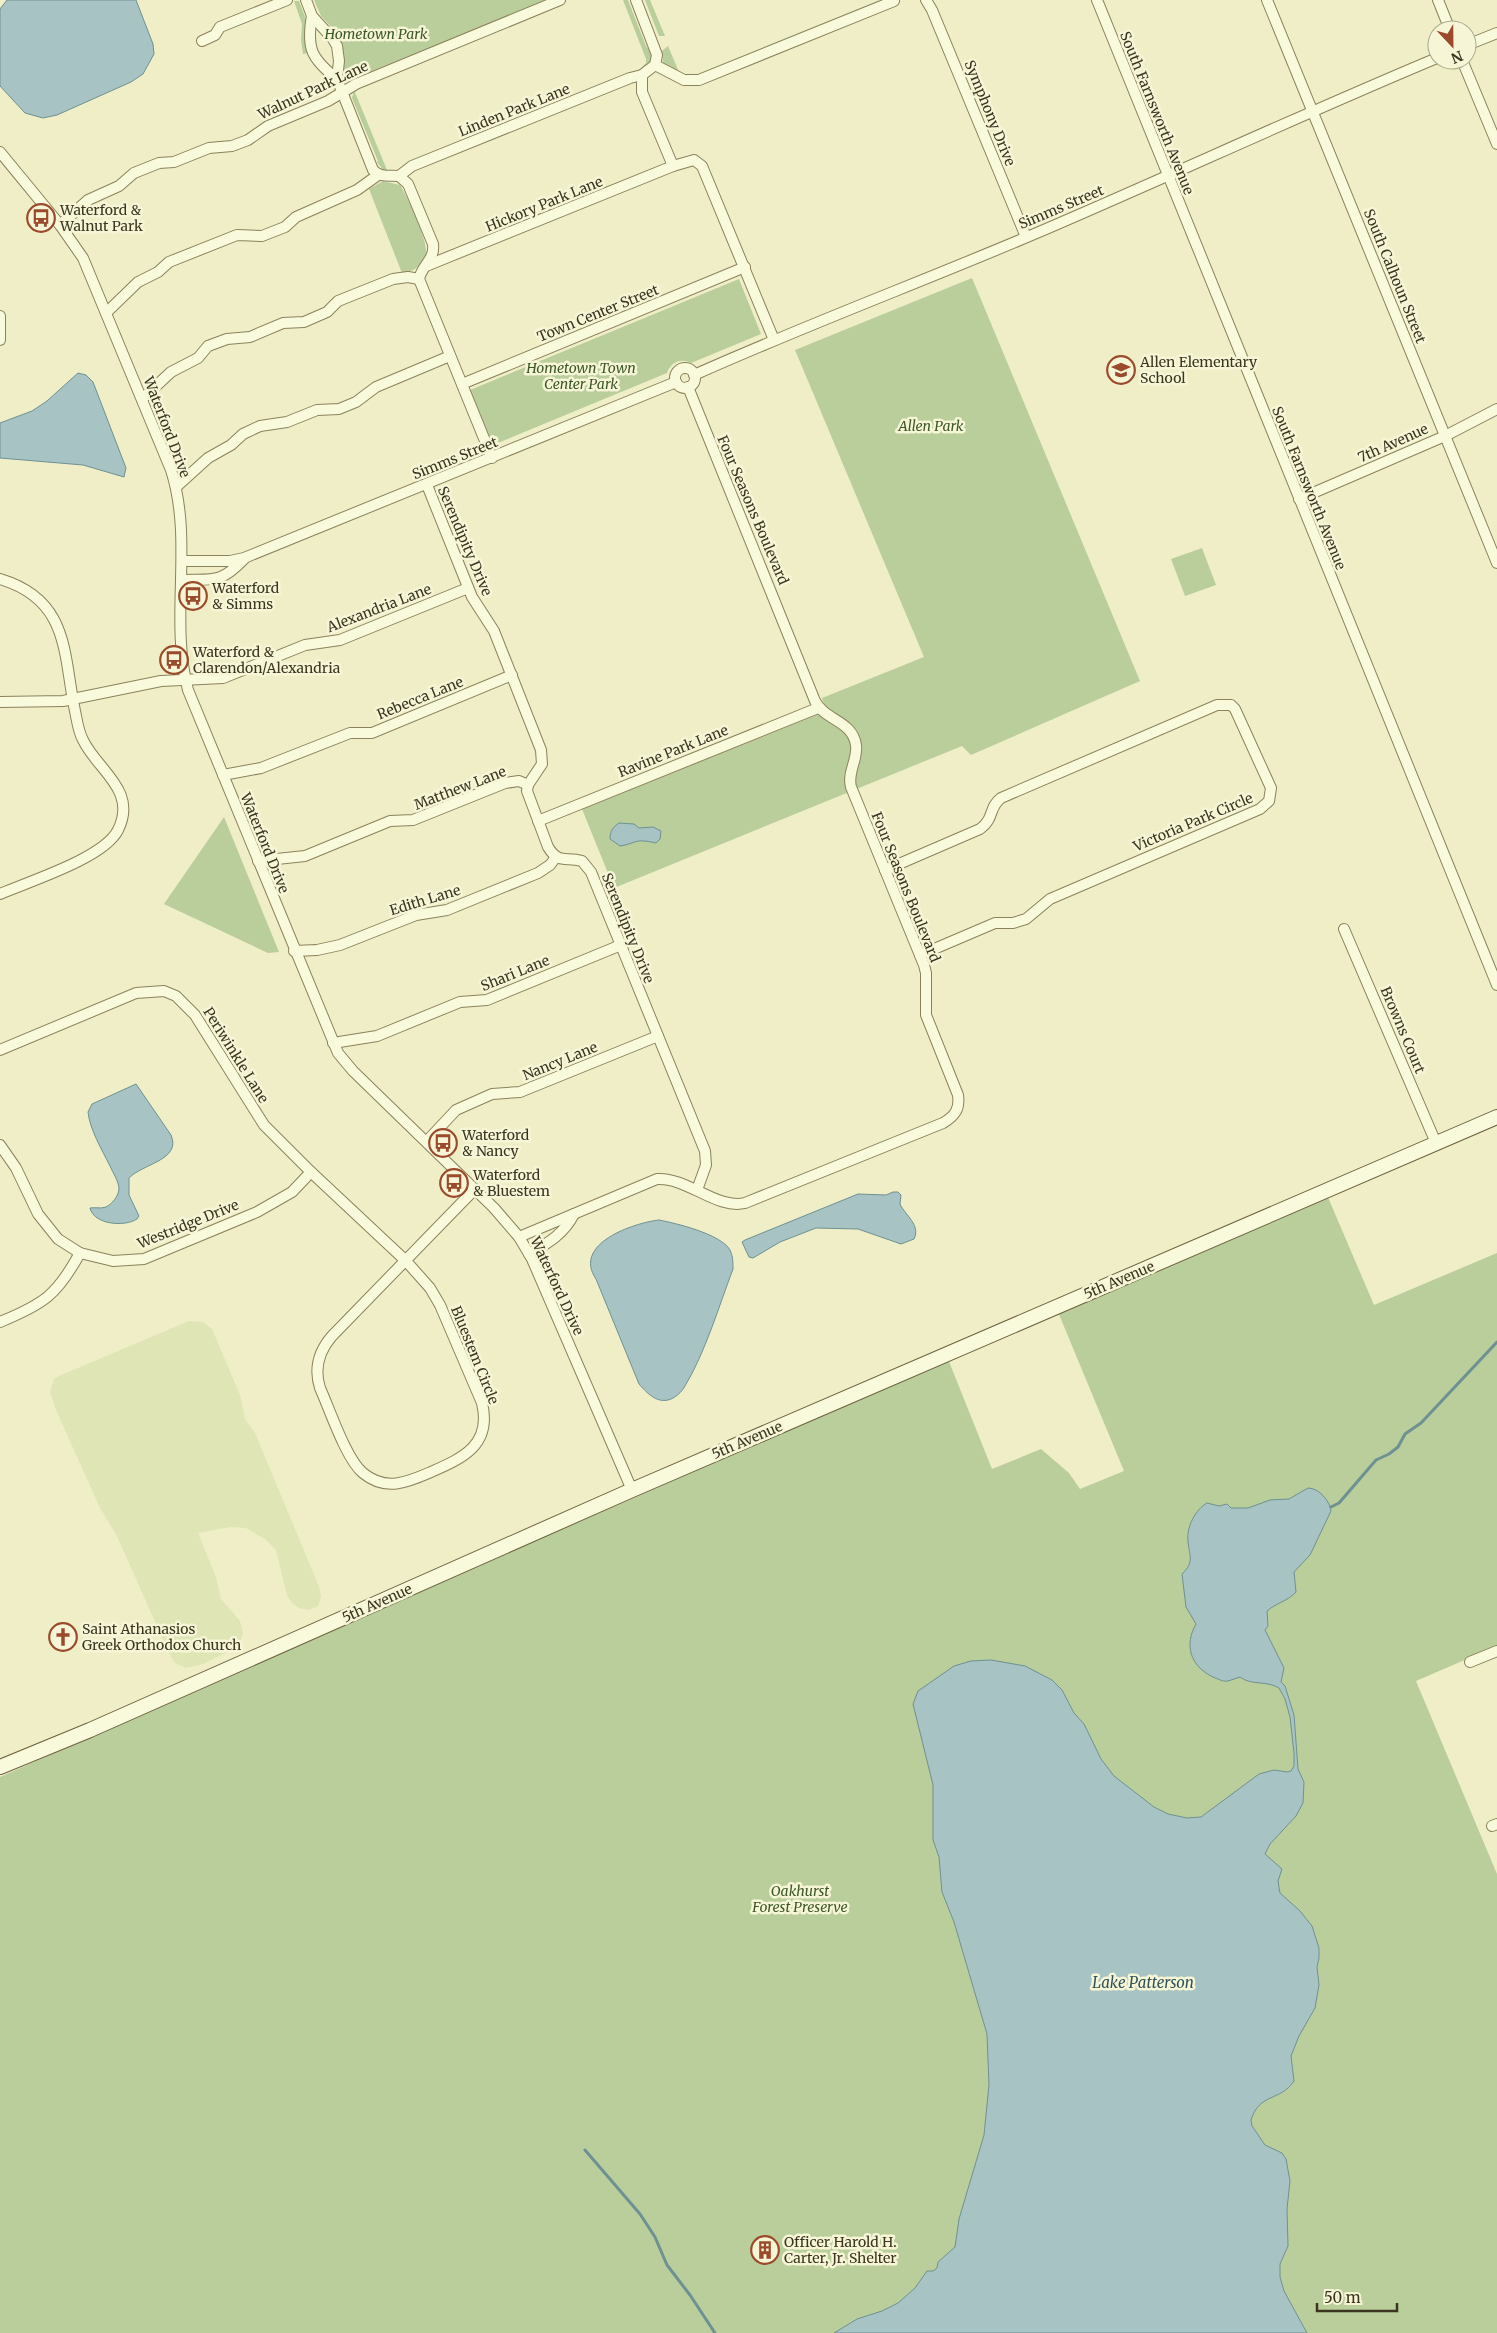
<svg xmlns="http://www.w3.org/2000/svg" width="1497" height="2333" viewBox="0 0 1497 2333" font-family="Merriweather,serif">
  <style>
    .farmland { fill: #dfe5b4 }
    .green { fill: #b9ce9b }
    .water { fill: #a8c3c3; stroke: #6e9192 }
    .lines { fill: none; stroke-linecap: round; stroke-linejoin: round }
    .stream { stroke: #6e9192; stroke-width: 3 }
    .street-casing { stroke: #8b825c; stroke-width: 12 }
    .secondary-casing { stroke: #6d633f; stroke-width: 16 }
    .street { stroke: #f9f9db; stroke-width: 10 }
    .secondary { stroke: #f9f9db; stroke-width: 14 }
    .labels { text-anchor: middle; stroke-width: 5; stroke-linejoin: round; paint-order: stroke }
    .park-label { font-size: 14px; font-style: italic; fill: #3d5826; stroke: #f6f6d7 }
    .street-label { font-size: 14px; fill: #3b3520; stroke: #f6f6d7 }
    .poi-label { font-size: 14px; fill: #3b3520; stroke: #f6f6d7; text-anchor: start }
    .water-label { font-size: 15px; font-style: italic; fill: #2f525b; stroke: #f6f6d7 }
  </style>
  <rect width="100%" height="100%" fill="#efeec7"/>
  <path class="farmland" d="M189 1321 203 1322 212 1329 240 1395 245 1419 255 1433 320 1589 321 1597 318 1606 309 1610 299 1608 292 1603 287 1595 276 1550 265 1539 246 1528 230 1527 198 1533 216 1577 221 1599 240 1621 243 1633 241 1639 233 1649 203 1664 186 1668 174 1662 170 1655 116 1534 100 1508 56 1410 50 1392 54 1379 59 1376Z"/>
  <g class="green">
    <path d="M314 0H548L349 80 343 79 342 76 343 47 336 32 321 16Z"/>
    <path d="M623 0H628L646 46C657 58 651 65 638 71L646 63V59Z"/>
    <path d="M645 0H650L665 36H659Z"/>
    <path d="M880 0 877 3 701 75 700 73Z"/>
    <path d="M294 1H299L307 22 308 53 303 54 301 40 302 24Z"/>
    <path d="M668 46 679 72V73L663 63 662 51Z"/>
    <path d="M354 90 387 170H383L377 162 378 161 352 98Z"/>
    <path d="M383 181 400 185C407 196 429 242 426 255 424 265 411 273 402 273L369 189Z"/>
    <path d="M972 278 1140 681 971 755 962 746 614 888 582 809 826 711 822 698 924 657 795 350Z"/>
    <path d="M739 279 761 334 691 363C681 358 671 362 667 373L493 445 470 390Z"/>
    <path d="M1202 548 1216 585 1185 596 1171 559Z"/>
    <path d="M224 817 279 952 268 953 164 904Z"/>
    <path d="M1327 1195 1374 1305 1497 1253V1646L1416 1681 1497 1874V2333H0V1777L948 1359 992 1469 1041 1449 1069 1473 1080 1489 1124 1471 1058 1312Z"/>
  </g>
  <g class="water">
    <path d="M7 0H136L153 44 154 54 143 74 131 82 57 115 43 118 25 113 0 86V9Z"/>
    <path d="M78 373 86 375 93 382 126 468 124 477 83 465 0 458V423L32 411 47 401Z"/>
    <path d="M619 823 634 824 639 828 653 827 661 831 660 839 656 843C634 838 638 843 620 846L610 839C610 831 613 827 619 823Z"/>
    <path d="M136 1084 171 1135C182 1160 142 1164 129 1178V1195L139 1216 137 1219C125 1227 94 1225 90 1208 96 1207 100 1209 106 1207 112 1204 119 1196 119 1188 118 1180 113 1173 110 1166 102 1150 90 1130 88 1112L92 1104Z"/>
    <path d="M893 1192H898L901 1195 900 1204C905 1215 921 1225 914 1239L901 1244 858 1229 816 1228 780 1242 753 1258 749 1257 742 1242 745 1240 858 1194 886 1195Z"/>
    <path d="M659 1220C675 1223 721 1234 730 1250 733 1256 733 1263 733 1269 719 1306 705 1353 685 1386 682 1392 674 1399 668 1400 656 1403 646 1392 639 1384L596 1279C572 1244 633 1223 659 1220Z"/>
    <path d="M1308 1488C1319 1488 1330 1501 1331 1511L1310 1555 1294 1572 1296 1592C1288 1601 1276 1603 1267 1611L1268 1626 1265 1630 1284 1668 1281 1682 1285 1686 1294 1715 1298 1769 1304 1782 1303 1803 1296 1816 1270 1844 1265 1854 1282 1869 1278 1881 1280 1893 1300 1911 1312 1926 1319 1948V1958L1317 1967 1319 1985 1315 2008 1299 2036 1291 2056 1294 2081C1280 2102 1260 2092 1251 2120L1252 2126 1265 2145 1282 2153 1286 2159 1290 2181 1287 2209 1288 2246 1280 2264V2277L1284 2291 1307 2333H834L857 2319 882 2311 898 2303 915 2288 927 2271H933L937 2268 938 2262 955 2247 959 2219 984 2135 989 2085 987 2034 954 1922 942 1892 939 1857 933 1840V1785L913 1704 918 1691 954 1666 971 1661 991 1660 1025 1666 1052 1680 1062 1690 1074 1713 1084 1724 1101 1759 1114 1776 1154 1807 1168 1814 1187 1818 1201 1817 1259 1774 1274 1770 1287 1772 1291 1771 1294 1766V1753L1290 1717 1285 1699 1279 1688C1266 1680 1252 1686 1240 1677 1236 1678 1232 1680 1228 1681 1223 1682 1218 1679 1213 1677 1190 1666 1184 1645 1196 1624L1186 1607 1182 1574C1195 1562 1189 1555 1188 1541 1186 1527 1196 1509 1207 1503L1219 1506 1227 1504 1231 1508H1248L1270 1500 1289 1499Z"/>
  </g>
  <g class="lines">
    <g class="stream">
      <path d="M1331 1507 1339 1503 1376 1460 1389 1454 1398 1447 1405 1434 1421 1423 1497 1342"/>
      <path d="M585 2150 640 2214 655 2237 667 2265 690 2295 715 2333"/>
    </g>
    <defs>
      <g id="street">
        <path d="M306 0 312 16 333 39 337 46 339 61 337 79 373 170C381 178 389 175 399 176L408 184 433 244C435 260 422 265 419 279L492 458"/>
        <path d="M636 0 657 55 655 65 642 75V92L673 166 694 160 702 166 774 340"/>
        <path d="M926 0 932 10 1026 237"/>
        <path d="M1097 0 1497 985"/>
        <path d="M1267 0 1497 563"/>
        <path d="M1438 0 1450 30"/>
        <path d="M312 16C306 49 312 59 337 79"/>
        <path d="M202 41 215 35 220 27 287 0"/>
        <path d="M1467 45 1497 33"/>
        <path d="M1462 60 1497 144"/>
        <path d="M655 65 684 80H699L894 1"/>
        <path d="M0 152 60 225 83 258 171 470C194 542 169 618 188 690L338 1053 353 1071 494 1208 519 1237 532 1259 632 1490"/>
        <path d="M399 176 412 166 630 78 642 75"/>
        <path d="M60 225 88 200 119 186 134 173 159 163 174 162 209 148 232 146 248 140 268 126 328 101 356 84 560 0"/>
        <path d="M426 266 673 166"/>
        <path d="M106 313 138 282 158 272 169 262 237 235 262 236 285 227 296 217 357 190 378 175"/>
        <path d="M0 316V340"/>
        <circle cx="685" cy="378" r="10"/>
        <path d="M694 375C808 324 924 281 1039 232 1172 175 1303 114 1437 58"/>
        <path d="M462 384 745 267"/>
        <path d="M142 399 171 372 198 358 208 346 227 339 250 337 283 323 304 322 327 312 338 301 393 279 408 277 419 279"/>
        <path d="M427 485 472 597 494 631 541 750 542 764 528 785 527 791 548 847C559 865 566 856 582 861L591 872 705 1151 706 1165 697 1190"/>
        <path d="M176 487 208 458 231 445 243 434 260 426 287 422 317 410 339 409 356 402 376 387 450 356"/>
        <path d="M1299 499 1445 436 1497 409"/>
        <path d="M182 561H230L244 558 676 382"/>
        <path d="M0 579C70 600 63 654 75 711 77 720 78 731 83 740 97 770 138 790 118 830 104 858 30 881 0 894"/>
        <path d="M182 580C214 579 220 584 244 559"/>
        <path d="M0 702 63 701 161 681 223 678 305 645 340 640 468 588"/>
        <path d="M223 775 261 768 350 733H372L512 675"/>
        <path d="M538 821 818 708"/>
        <path d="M258 861 305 856 390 821 413 820 505 783 519 781 528 785"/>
        <path d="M885 870 980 829C995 818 988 808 1001 798L1217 705H1231L1235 709 1271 788 1269 801 1260 809 1050 899 1026 919 1013 923H995L920 955"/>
        <path d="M1344 929 1436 1143"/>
        <path d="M294 951 317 950 340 945 416 915 447 910 538 873 550 865 556 857"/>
        <path d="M333 1043 377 1036 460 1002 487 1000 621 945"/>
        <path d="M0 1050 136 993 164 991 176 996 195 1015 264 1125 311 1172 406 1261 430 1288 440 1305 482 1403C492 1445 463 1458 431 1472 408 1482 386 1492 363 1473 346 1459 330 1410 320 1388 314 1369 319 1351 332 1336L475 1189"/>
        <path d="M427 1141 456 1110 492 1094 520 1092 658 1036"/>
        <path d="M0 1145 16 1168 38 1214 58 1239 80 1253 113 1261 144 1259 257 1212 292 1192 311 1172"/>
        <path d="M519 1237 657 1179C687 1177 717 1210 745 1203L943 1123C955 1116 960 1109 958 1095L926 1015V973L924 965 851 787C847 772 858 760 856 745 852 720 825 721 815 701L688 387"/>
        <path d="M529 1254C548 1243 564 1234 574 1214"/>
        <path d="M0 1322C44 1304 57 1295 80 1253"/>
        <path d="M1470 1662 1497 1651"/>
        <path d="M1492 1826 1497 1824"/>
      </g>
      <path id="secondary" d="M0 1767 90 1730 632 1490 1497 1117"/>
    </defs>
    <use href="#street" class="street-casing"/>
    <use href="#secondary" class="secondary-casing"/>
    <use href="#street" class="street"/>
    <use href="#secondary" class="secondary"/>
  </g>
  <defs>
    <symbol id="bus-ring" viewBox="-11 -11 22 22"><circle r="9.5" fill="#f6f6d7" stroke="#9b4a2b" stroke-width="1.5"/><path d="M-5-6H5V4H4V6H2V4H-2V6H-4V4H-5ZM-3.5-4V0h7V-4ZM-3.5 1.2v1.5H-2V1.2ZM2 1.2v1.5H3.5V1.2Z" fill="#9b4a2b"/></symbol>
    <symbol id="school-ring" viewBox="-11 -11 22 22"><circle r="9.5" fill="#f6f6d7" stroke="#9b4a2b" stroke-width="1.5"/><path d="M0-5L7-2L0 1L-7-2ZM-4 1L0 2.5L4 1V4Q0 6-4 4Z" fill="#9b4a2b"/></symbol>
    <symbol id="church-ring" viewBox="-11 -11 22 22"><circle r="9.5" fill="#f6f6d7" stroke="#9b4a2b" stroke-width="1.5"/><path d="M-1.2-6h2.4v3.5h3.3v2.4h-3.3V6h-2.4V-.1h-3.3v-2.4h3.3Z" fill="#9b4a2b"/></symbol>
    <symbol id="building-ring" viewBox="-11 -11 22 22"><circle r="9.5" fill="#f6f6d7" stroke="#9b4a2b" stroke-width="1.5"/><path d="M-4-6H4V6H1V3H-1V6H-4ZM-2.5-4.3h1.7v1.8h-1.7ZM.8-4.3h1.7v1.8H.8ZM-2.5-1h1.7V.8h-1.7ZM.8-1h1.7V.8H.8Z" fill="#9b4a2b"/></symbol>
  </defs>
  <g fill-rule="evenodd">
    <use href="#bus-ring" x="25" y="202" width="32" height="32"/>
    <use href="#school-ring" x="1105" y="354" width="32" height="32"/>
    <use href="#bus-ring" x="177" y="580" width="32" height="32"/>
    <use href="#bus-ring" x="158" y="644" width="32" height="32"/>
    <use href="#bus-ring" x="427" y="1127" width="32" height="32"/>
    <use href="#bus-ring" x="438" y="1167" width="32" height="32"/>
    <use href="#church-ring" x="47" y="1621" width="32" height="32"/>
    <use href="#building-ring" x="749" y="2234" width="32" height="32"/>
  </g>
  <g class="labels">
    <g class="park-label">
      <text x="376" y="39">Hometown Park</text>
      <text x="581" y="373">Hometown Town<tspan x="581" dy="16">Center Park</tspan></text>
      <text x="931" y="431">Allen Park</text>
      <text x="800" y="1896">Oakhurst<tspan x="800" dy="16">Forest Preserve</tspan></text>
    </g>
    <g class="street-label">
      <text transform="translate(313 90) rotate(-25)" y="5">Walnut Park Lane</text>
      <text transform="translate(514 110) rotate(-22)" y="5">Linden Park Lane</text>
      <text transform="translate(990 113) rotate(68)" y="5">Symphony Drive</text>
      <text transform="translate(1157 113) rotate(68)" y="5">South Farnsworth Avenue</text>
      <text transform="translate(544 204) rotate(-22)" y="5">Hickory Park Lane</text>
      <text transform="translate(1061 207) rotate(-23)" y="5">Simms Street</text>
      <text transform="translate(1395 276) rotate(68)" y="5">South Calhoun Street</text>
      <text transform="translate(598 313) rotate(-22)" y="5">Town Center Street</text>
      <text transform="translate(167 427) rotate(69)" y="5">Waterford Drive</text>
      <text transform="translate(1393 443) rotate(-24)" y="5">7th Avenue</text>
      <text transform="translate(455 458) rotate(-22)" y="5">Simms Street</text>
      <text transform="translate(1309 488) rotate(68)" y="5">South Farnsworth Avenue</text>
      <text transform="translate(753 510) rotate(67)" y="5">Four Seasons Boulevard</text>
      <text transform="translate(465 541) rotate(67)" y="5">Serendipity Drive</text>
      <text transform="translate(379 608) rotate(-21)" y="5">Alexandria Lane</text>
      <text transform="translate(420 698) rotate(-22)" y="5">Rebecca Lane</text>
      <text transform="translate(673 751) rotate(-22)" y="5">Ravine Park Lane</text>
      <text transform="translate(460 788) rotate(-21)" y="5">Matthew Lane</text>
      <text transform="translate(1193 822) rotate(-23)" y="5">Victoria Park Circle</text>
      <text transform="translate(265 843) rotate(68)" y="5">Waterford Drive</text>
      <text transform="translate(906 887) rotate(68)" y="5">Four Seasons Boulevard</text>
      <text transform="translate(425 900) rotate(-17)" y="5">Edith Lane</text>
      <text transform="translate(628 928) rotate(68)" y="5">Serendipity Drive</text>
      <text transform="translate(515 973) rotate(-22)" y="5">Shari Lane</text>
      <text transform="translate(1403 1030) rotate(67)" y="5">Browns Court</text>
      <text transform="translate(236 1055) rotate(58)" y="5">Periwinkle Lane</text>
      <text transform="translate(560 1061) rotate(-22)" y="5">Nancy Lane</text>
      <text transform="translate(188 1224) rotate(-22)" y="5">Westridge Drive</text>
      <text transform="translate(1119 1280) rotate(-23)" y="5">5th Avenue</text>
      <text transform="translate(557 1286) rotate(65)" y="5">Waterford Drive</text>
      <text transform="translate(475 1355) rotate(68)" y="5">Bluestem Circle</text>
      <text transform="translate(747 1440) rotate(-23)" y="5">5th Avenue</text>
      <text transform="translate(377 1603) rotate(-24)" y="5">5th Avenue</text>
    </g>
    <g class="poi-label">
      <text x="60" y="215">Waterford &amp;<tspan x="60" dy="16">Walnut Park</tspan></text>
      <text x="1140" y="367">Allen Elementary<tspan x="1140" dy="16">School</tspan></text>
      <text x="212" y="593">Waterford<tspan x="212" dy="16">&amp; Simms</tspan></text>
      <text x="193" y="657">Waterford &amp;<tspan x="193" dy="16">Clarendon/Alexandria</tspan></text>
      <text x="462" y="1140">Waterford<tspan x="462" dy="16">&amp; Nancy</tspan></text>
      <text x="473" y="1180">Waterford<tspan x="473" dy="16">&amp; Bluestem</tspan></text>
      <text x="82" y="1634">Saint Athanasios<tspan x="82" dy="16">Greek Orthodox Church</tspan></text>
      <text x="784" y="2247">Officer Harold H.<tspan x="784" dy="16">Carter, Jr. Shelter</tspan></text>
    </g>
    <g class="water-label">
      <text x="1143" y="1988">Lake Patterson</text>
    </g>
  </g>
  <g transform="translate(1452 45) rotate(158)"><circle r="24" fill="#f6f6d7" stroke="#aba98e"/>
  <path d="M0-4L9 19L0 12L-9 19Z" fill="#9b4a2b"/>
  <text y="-8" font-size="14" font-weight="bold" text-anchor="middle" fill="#3b3520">N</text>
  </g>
  <path d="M1317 2303v8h80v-8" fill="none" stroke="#3b3520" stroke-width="2.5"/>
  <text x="1324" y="2303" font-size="15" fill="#3b3520" stroke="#f6f6d7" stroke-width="4" paint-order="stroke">50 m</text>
</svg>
